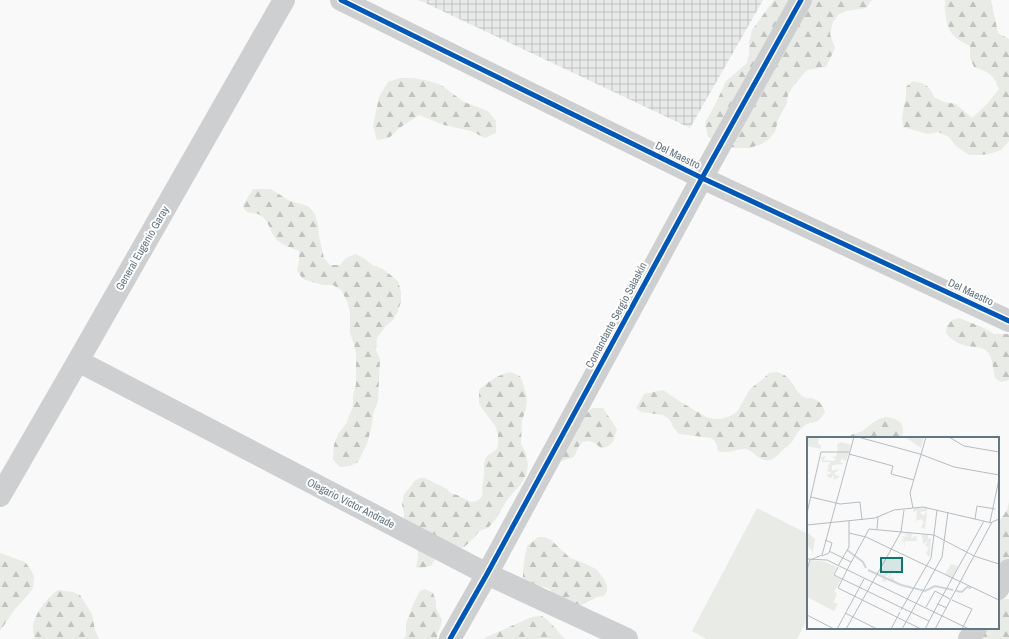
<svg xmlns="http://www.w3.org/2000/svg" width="1009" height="639" viewBox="0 0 1009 639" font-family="'Archivo Narrow',sans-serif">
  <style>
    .industrial { fill: url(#industrial-grid) }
    .forest { fill: url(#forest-firs) }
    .green { fill: #e8ebe6 }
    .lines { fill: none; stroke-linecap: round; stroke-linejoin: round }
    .minor { stroke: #cecfd0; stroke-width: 22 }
    .cycleway-casing { stroke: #fff; stroke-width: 8 }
    .cycleway { stroke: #0057b8; stroke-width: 5 }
    .labels { text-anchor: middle; stroke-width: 4; stroke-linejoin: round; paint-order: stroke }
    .street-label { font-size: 11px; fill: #657683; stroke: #fff }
    .inset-river { fill: none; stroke: #ced6d9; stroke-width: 2 }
    .inset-road { fill: none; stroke: #b5bdc3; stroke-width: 1 }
    .view { fill: #0f766e; fill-opacity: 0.15; stroke: #0f766e; stroke-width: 2 }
    .inset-edge { fill: none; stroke: #657683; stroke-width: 2 }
  </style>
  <defs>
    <pattern id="industrial-grid" width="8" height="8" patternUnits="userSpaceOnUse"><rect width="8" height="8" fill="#e8e9e9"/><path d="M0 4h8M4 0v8" fill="none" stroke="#c0c1c2"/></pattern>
    <pattern id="forest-firs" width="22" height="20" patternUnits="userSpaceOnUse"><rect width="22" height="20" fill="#e8ebe6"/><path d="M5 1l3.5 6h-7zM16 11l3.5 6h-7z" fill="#c0c3c0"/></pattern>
  </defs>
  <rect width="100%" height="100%" fill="#f9f9f9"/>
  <path class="industrial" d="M419 0H763L690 128Z"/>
  <g class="forest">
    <path d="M774 0H872L866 8 847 11 839 14 833 22 830 34 835 48 826 67 807 70 794 85 788 94 787 103 778 120 775 132 769 139 762 144 749 148H733L708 137 705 123 717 101 726 81 747 63 749 54V43L752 30Z"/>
    <path d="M945 0H991L998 33 1009 39V141L1001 150 989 154 979 155H969L956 146 949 137 938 132 928 134 903 127 902 117 906 96V87L913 81C926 84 929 85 934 97L944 102 956 104 972 118 987 104 999 89C994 74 988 72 974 67L970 58V46C964 43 959 41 954 36 946 28 944 11 945 0Z"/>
    <path d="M400 78H413L429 81 441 85 464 102 488 111 496 121V133L485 138 471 131 444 125 419 115 398 129 389 138 377 140 373 126 379 97 388 82Z"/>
    <path d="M253 189H271L288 200 308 206 315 214 318 225 319 236 324 258 330 265H340L346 258 356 254 365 259 372 265 383 269 398 281 401 292V301L398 311 393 320 385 327 377 338 376 350 380 359 378 401 373 414 372 425 367 444 358 462 350 466 340 467 333 459 334 445 338 434 346 424 353 406V395L356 384V353L354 344 350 333V312L347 301 341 290 333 285H323L312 282 303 279 297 271 299 261V251C292 248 282 245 276 239 270 232 269 220 260 215 253 211 245 216 243 205Z"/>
    <path d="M959 318 982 327 994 334H1009V380L1001 382 995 378C993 370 993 361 989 354 984 345 972 348 963 345 956 343 950 338 946 333L947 325 952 320Z"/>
    <path d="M510 372 520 376 523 384 527 397 526 409 522 420 521 444 526 453 528 465 526 475 521 484 507 500 495 520 488 528 479 531 473 539 464 547 455 551 437 555 431 566 420 568 416 567 418 558 417 540 404 520V514L402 504 404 494 412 485 414 481 420 478H425L447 489 450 493 457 495 471 502 476 501 481 498 483 494 482 488 484 475V463L486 457 497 449 498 444V436L496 427 479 404V390C489 381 496 376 510 372Z"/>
    <path d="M777 372C795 377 791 389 804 397 806 398 808 398 810 398 819 400 822 403 825 412 817 427 811 419 803 427 797 431 795 439 790 444 788 446 786 447 785 448 779 453 774 462 765 460 757 459 753 450 746 449 741 448 733 452 727 452 724 452 721 452 718 451L716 443 712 438 679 434 673 427 670 420 663 415 641 412 636 408 644 394 663 390 676 399 706 417 714 419H721L730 416 737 412 750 389 764 378 769 373Z"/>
    <path d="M592 408H603L617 429 613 442 607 447 601 448C595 443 587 437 580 445 577 448 576 454 574 457L562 461 561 454 586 414Z"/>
    <path d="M887 417C901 420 905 423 902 438H847C853 433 856 434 862 431 872 425 874 419 887 417Z"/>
    <path d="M1009 502V586L998 582V523L1007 510Z"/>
    <path d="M538 537H545L551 540 570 558 582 562 596 569 604 579 607 585V591L604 596 597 597 584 604 576 606 554 598 550 589 544 587 524 584C521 571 525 558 527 546Z"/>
    <path d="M0 553 25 562 31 570 34 577 33 588 28 595 15 609 0 631Z"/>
    <path d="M425 589 433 593 436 601V608L442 620 441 626 437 634V639H403L406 636V624L414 602 420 591Z"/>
    <path d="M58 590 73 592 80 595 92 614 95 630 99 639H34C34 635 33 630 33 626 35 613 48 597 58 590Z"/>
    <path d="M998 596 1004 599H1009V639H975L976 628H998Z"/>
    <path d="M542 616C551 622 557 631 565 639H482L532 617Z"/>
  </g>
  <path class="green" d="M757 508 808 534V618L797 639H706L692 631Z"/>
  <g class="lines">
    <g class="minor">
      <path d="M341 0 702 178 1009 321"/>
      <path d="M78 361 487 574 627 639"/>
      <path d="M0 496 78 361 284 0"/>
      <path d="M998 589 1009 570"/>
      <path d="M450 639 487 574 702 178 801 0"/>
      <path d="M969 639 976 628"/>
    </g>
    <defs>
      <g id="cycleway">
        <path d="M341 0 702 178 1009 321"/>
        <path d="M450 639 487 574 702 178 801 0"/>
      </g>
    </defs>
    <use href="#cycleway" class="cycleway-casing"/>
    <use href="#cycleway" class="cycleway"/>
  </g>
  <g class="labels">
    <g class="street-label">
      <text transform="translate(678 155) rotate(26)" y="4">Del Maestro</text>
      <text transform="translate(142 248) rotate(-60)" y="4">General Eugenio Garay</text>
      <text transform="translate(971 292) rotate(25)" y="4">Del Maestro</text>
      <text transform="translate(616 315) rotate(-62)" y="4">Comandante Sergio Salaskín</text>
      <text transform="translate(351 503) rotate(27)" y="4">Olegario Víctor Andrade</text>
    </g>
  </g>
  <g transform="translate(807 437)">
    <rect width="192" height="192" fill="#f9f9f9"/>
    <path d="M30 15H42L39 24 35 22 33 25 38 27 25 28V34L30 32 37 35 31 33 27 37 33 40 26 43 27 38 23 41 19 38 25 36 20 34 22 29H19L23 27V25H15L14 20 19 19 16 23 27 24 29 21H24L29 19ZM107 71H120V74L113 75 116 79 120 74 118 92 114 90 117 85 114 82 109 84 110 74 106 75ZM0 95 8 102 5 120V114L0 108ZM105 96 104 102 109 98 110 104H98L97 113V105L94 103 97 102 95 99 99 100 100 98 95 97ZM115 98H121V102L124 101 123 120 119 117 122 110 118 109 121 104 116 107ZM74 133 77 135 74 134V138L86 133 83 142 86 139 88 145 81 144 82 137 77 140 80 144 75 145 76 140 72 137Z" fill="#e8ebe6"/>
    <path d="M4 123 18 125 30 130 26 138 34 142 27 155 30 156 27 165 31 167 27 174 0 160V135Z" fill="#e8ebe6"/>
    <path d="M0 0H12L11 7 14 8V12L0 9ZM98 0H117L114 11ZM34 5 44 8 42 15 31 16 30 7ZM144 127 151 129 145 141 138 137Z" fill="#e8ebe6"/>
    <path class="inset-river" d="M40 113 56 125 59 131M61 133 94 148 118 154 128 149 146 153M149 154 155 155 160 150 164 151"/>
    <path class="inset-road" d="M51 0 113 17 147 30 192 38M142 0 157 9 192 15M42 17 86 29 84 37 107 43M4 60 33 67 53 65 55 83M106 71 103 56 119 0M0 76 14 15H42M168 82 170 69 188 72M183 85 192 42M0 88 68 81 87 73 116 70 185 86M70 92 71 80M42 96 59 100M59 100 192 163M22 114 44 125M15 119 22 116 25 106 18 103M0 122 20 123 162 192M31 129 42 110V84M31 130 27 138 122 184M0 133 3 123 15 118 47 0M40 133 31 151 114 192M40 133 62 92 127 98 167 119 192 127M145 163 165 172 155 192M131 167 177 84M119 170 128 154 143 162M94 173 124 121 130 73M38 176 70 192M0 178 27 192M30 192 57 142M39 192 94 95 97 73M84 192 93 175M95 192 135 120 141 75M118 192 131 167 140 171M128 192 185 85 192 82"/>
    <path class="view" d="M74 121H95V135H74Z"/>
    <rect width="192" height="192" class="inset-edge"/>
  </g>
</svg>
